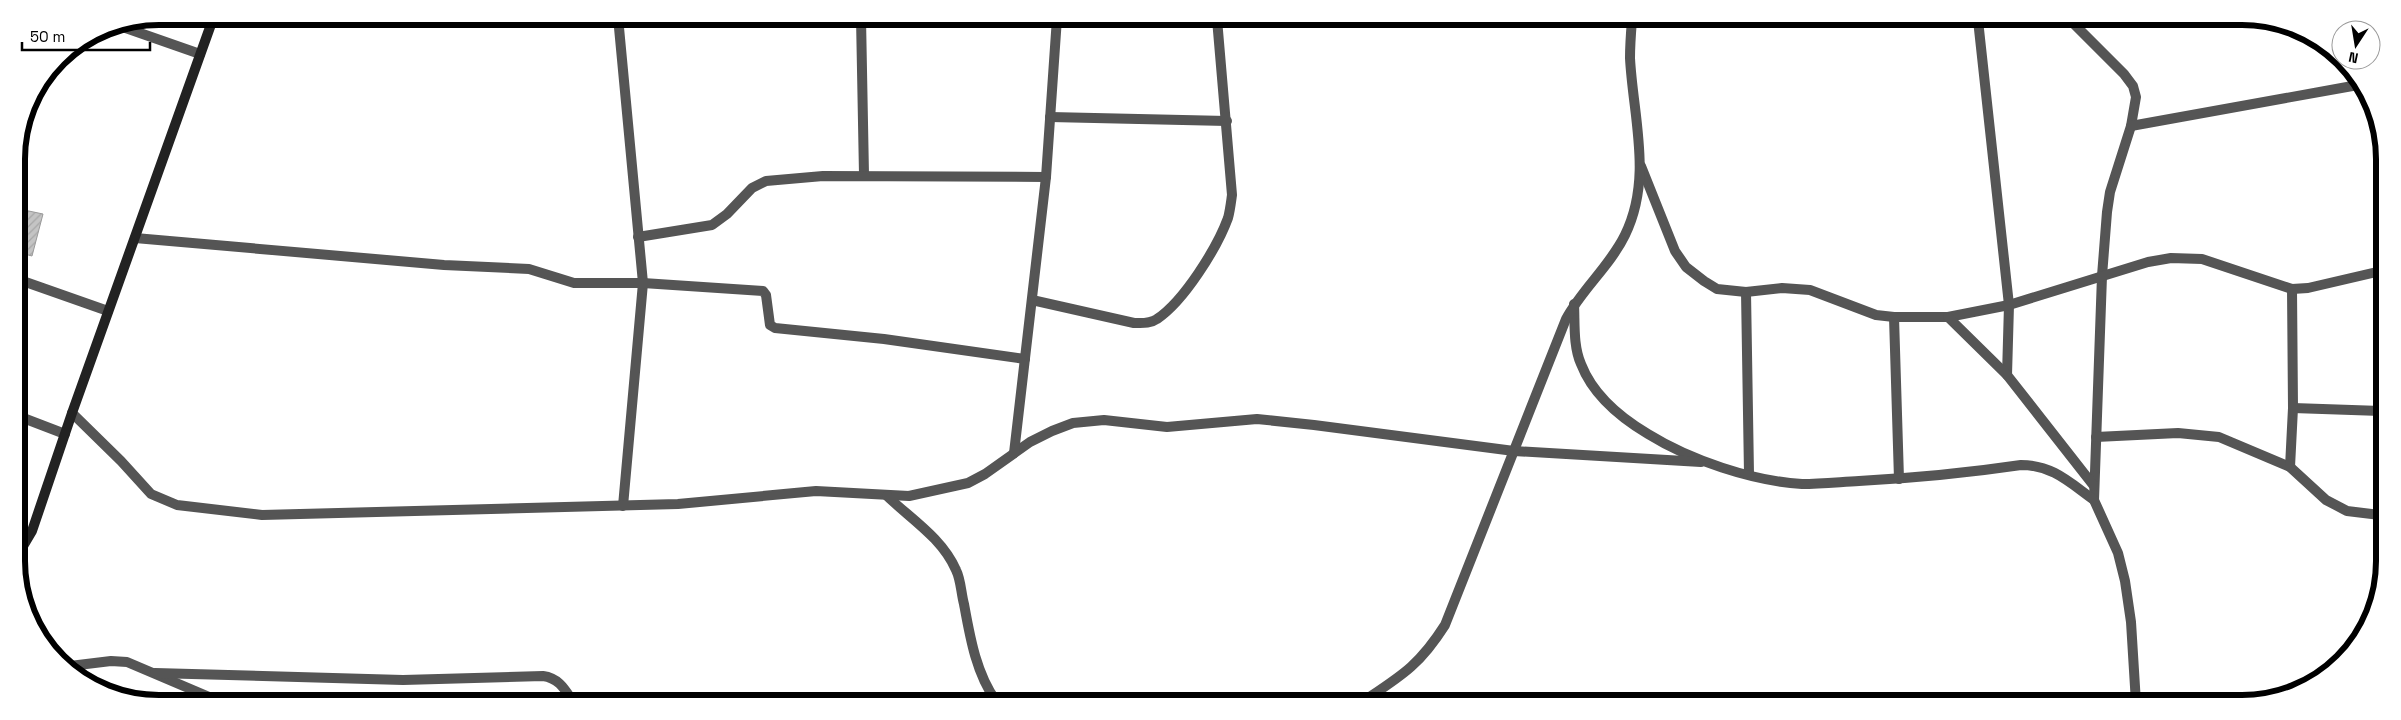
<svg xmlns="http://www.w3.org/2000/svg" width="2401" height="720" viewBox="0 0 2401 720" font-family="'Space Grotesk',sans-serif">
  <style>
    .building { fill: url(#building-hatch); stroke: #999 }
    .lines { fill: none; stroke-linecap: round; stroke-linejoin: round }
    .street { stroke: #555; stroke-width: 10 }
    .secondary { stroke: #222; stroke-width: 10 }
    .rim { fill: none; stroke: #000; stroke-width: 6 }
  </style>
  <defs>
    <pattern id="building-hatch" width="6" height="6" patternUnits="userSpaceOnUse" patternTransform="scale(1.25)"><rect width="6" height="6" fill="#c4c4c4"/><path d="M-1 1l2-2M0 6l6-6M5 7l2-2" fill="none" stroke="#a7a7a7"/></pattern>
  </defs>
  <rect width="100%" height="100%" fill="#fff"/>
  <path class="building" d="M24 210 43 214 32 256 17 252V239Z"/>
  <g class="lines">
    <g class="street">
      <path d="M618 17 643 283 623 506"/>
      <path d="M861 18 864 175"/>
      <path d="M1978 20 2009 305 2007 375"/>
      <path d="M2071 21 2124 74 2133 86 2136 97 2131 126 2110 192 2107 212 2102 276 2094 500 2118 553 2125 581 2131 622 2136 703"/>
      <path d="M117 25 200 54"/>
      <path d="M1050 117 1227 121"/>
      <path d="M2131 126 2358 85"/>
      <path d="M1641 166 1675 251 1686 267 1704 281 1717 289 1746 292 1782 288 1810 290 1876 315 1894 317H1948L2009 305 2148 262 2171 258 2202 259 2292 289 2308 288 2381 271"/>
      <path d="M2382 206V185"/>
      <path d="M638 237 712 225 727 214 752 188 766 181 823 176 1046 177"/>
      <path d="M135 238 444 265 529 269 574 283H643L763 291 766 295 770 325 775 328 884 339 1025 359"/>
      <path d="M17 279 108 311"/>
      <path d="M1746 292 1749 474"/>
      <path d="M1032 300 1134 323C1142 323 1150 324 1157 319 1184 301 1217 248 1228 218 1230 211 1231 202 1232 195L1217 19"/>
      <path d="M1574 304C1575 323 1573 346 1581 364 1593 395 1621 418 1648 434 1690 460 1752 481 1802 484 1821 484 1840 482 1859 481 1914 478 1967 473 2021 465 2053 465 2070 483 2094 500"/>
      <path d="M1894 317 1899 479"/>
      <path d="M1948 317 2007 375 2094 486"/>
      <path d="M2293 408 2381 411"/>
      <path d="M72 413 121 461 151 494 177 505 262 515 678 504 816 491 909 496 968 483 985 474 1030 442 1052 431 1073 423 1104 420 1167 427 1257 419 1314 425 1514 451 1701 462"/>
      <path d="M18 416 65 434"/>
      <path d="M2096 437 2178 433 2219 437 2290 467 2326 500 2347 511 2380 515"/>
      <path d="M1014 453 1046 177 1057 18"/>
      <path d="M2290 467 2293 408 2292 289"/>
      <path d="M887 496C911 519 942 538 956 570 961 580 961 593 964 604 970 637 976 673 996 701"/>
      <path d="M70 666 111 661 127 662 214 699"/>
      <path d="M155 673 403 680 543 676C558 678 564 688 572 700"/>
      <path d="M1362 702C1401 676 1419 666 1445 625L1566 319C1582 289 1610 266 1625 235 1653 178 1633 117 1630 58 1630 45 1631 32 1632 20"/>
    </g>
    <path class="secondary" d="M19 553 32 531 72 413 214 16"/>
  </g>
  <path d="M0 0H2401V720H0ZM159 25H2242A134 134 0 0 1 2376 159V561A134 134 0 0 1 2242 695H159A134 134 0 0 1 25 561V159A134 134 0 0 1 159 25Z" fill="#fff" fill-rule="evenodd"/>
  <path class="rim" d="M159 25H2242A134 134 0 0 1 2376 159V561A134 134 0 0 1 2242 695H159A134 134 0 0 1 25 561V159A134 134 0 0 1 159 25Z"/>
  <g transform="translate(2356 45) rotate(192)"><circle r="24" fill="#ffffff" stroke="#999999"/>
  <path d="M0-4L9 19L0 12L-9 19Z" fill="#000000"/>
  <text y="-8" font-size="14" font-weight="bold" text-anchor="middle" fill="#000000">N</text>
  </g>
  <path d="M22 42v8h128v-8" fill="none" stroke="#000000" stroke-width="2.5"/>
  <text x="30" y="42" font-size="15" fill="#000000" stroke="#ffffff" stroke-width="4" paint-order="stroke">50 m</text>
</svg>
